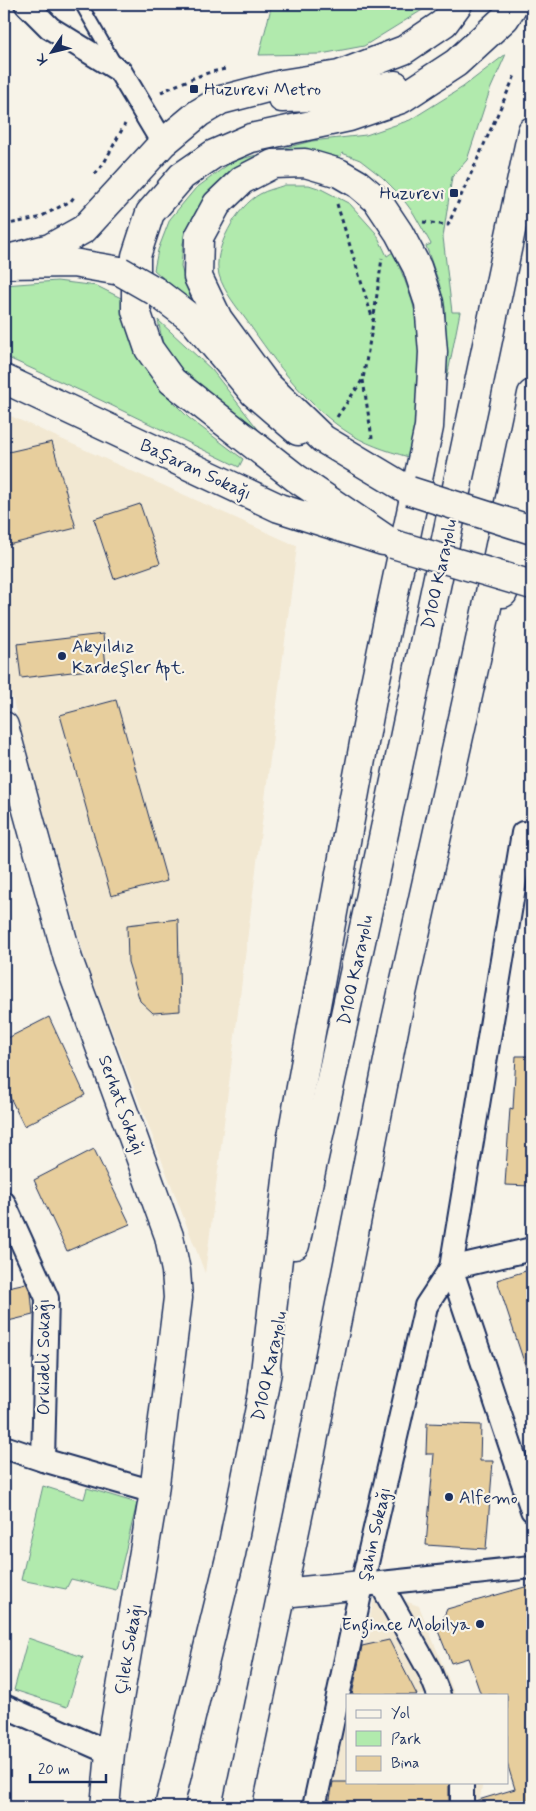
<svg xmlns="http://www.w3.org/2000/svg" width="536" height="1811" viewBox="0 0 536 1811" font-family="Mynerve,sans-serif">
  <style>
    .built { fill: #f2e8d2 }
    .green { fill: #b1eaad; stroke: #668c86 }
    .building { fill: #e7ce9d; stroke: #1b2f5e }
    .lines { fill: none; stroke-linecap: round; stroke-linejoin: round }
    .lane-casing { stroke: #1b2f5e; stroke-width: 15 }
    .street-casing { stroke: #1b2f5e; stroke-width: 26 }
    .secondary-casing { stroke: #1b2f5e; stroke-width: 31 }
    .primary-casing { stroke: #1b2f5e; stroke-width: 31 }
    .highway-casing { stroke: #1b2f5e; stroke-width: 31 }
    .path { stroke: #1b2f5e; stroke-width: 3; stroke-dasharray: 4 4; stroke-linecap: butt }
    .lane { stroke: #f7f3e8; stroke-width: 11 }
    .street { stroke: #f7f3e8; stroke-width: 22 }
    .secondary { stroke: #f7f3e8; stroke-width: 28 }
    .primary { stroke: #f7f3e8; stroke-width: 28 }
    .highway { stroke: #f7f3e8; stroke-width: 28 }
    .primary-bridge-casing { stroke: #1b2f5e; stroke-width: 31; stroke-linecap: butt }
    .primary-bridge { stroke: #f7f3e8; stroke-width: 28 }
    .poi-dot { fill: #1b2f5e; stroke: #f7f3e8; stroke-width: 2 }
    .labels { text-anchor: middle; stroke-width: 4.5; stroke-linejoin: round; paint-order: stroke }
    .poi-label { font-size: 18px; fill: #1b2f5e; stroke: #f7f3e8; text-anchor: start }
    .street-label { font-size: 18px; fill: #1b2f5e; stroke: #f7f3e8 }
  </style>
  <rect width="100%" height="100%" fill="#f7f3e8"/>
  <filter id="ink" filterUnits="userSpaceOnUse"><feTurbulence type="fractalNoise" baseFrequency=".02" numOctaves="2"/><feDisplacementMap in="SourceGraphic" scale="10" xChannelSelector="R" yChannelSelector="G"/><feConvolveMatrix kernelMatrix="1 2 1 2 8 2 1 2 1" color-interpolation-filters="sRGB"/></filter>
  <g filter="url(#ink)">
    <g class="built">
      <path d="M4 413 297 546 205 1273 87 966 4 669Z"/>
      <path d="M376 1591 419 1606 455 1695H352Z"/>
      <path d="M347 1714V1782H483L478 1807H325Z"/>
    </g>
    <g class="green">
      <path d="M272 4H432L364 46 321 54 259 55Z"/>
      <path d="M506 54 490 90 467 160 452 177 443 237 452 312H460L447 378 445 307 439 283 426 246 431 244 414 214 400 195 382 177 360 160 342 153 340 158 314 151 273 150 239 166 210 190 194 216 183 243 181 267 192 303 154 270 158 250 170 219 195 189 233 161 312 141 366 135 410 120 463 87Z"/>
      <path d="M285 185H309L321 189 350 204 376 233 387 256 393 252C404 277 414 302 419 329 426 371 419 417 416 459 394 453 372 447 352 435 308 408 276 363 247 321 237 307 224 292 219 275 212 250 237 206 260 194 267 190 277 188 285 185Z"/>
      <path d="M57 281 97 286 123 299 161 390 189 418 243 459 239 467 92 396 4 356V285Z"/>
      <path d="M158 320 212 370 261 433 211 398 182 369 163 344Z"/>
      <path d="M43 1486 84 1499 87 1488 137 1503 116 1590 71 1579 66 1589 21 1580Z"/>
      <path d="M28 1638 83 1657 67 1707 14 1690Z"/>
    </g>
    <g class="building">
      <path d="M52 442 76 528 8 545 4 531V453Z"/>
      <path d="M140 504 160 563 114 579 94 519Z"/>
      <path d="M103 634 106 668 21 678 17 644Z"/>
      <path d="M116 700 167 881 111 896 60 715Z"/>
      <path d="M178 919 180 1011 153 1013 140 1001 128 962 127 925Z"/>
      <path d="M49 1017 85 1095 24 1126 4 1085V1040Z"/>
      <path d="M516 1056H532V1186L505 1185 510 1108 513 1109Z"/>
      <path d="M94 1149 130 1224 67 1251 34 1180Z"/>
      <path d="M532 1269V1373L528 1374 497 1280Z"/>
      <path d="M26 1283 31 1293 33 1315 4 1322V1288Z"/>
      <path d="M427 1423 481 1425 480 1461H493L486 1549 426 1545 434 1454H426Z"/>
      <path d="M532 1585V1807H475V1801L515 1789 507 1763V1695H481L468 1658 451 1663 438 1631 447 1609Z"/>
      <path d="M389 1640 417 1695H352L362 1646Z"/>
      <path d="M333 1782H449V1807H356L329 1804Z"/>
    </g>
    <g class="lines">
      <defs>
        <path id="lane" d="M81 4 115 63"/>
        <g id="street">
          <path d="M26 4 50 28 120 71 163 143"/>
          <path d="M523 833 451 1268 532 1510"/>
          <path d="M4 1203 47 1298 43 1460"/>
          <path d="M4 1447 43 1460 154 1492"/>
          <path d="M381 1584 430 1672 439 1695"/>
          <path d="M362 1585 532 1567"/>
          <path d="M4 1706 110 1753"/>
          <path d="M462 1782V1807"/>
          <path d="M314 1807 362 1585 426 1306 451 1268 532 1249"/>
        </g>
        <path id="secondary" d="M4 726 68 959 169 1236 176 1271 178 1298 154 1492 110 1753 105 1807"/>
        <g id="primary">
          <path d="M7 264 73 263 120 271"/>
          <path d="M155 291 193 320 254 393 298 431"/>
          <path d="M4 379 279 508 383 541"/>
        </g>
        <g id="highway">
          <path d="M282 98 344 96 395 85"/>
          <path d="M4 260 50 248 84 229 163 143 199 113 221 100 282 84 339 75 404 50 444 23 458 4"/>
          <path d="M393 544 296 478 172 381 149 349 136 311V256L150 213 182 176 214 154 251 138 349 117 401 99 456 63 505 18 514 4"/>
          <path d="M503 593 520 551 532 507"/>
          <path d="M295 1245 368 909 532 131"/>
          <path d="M263 1390 292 1136 375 683 429 427 433 352 429 303 417 267 399 233 377 200 358 184 339 173 305 163 273 164 242 180 217 204 199 237 198 277 218 319 265 383 323 439 410 491"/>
          <path d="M283 1593 362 1585"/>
          <path d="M169 1807 231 1554 267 1372"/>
          <path d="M237 1807 303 1492 395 1025 475 664 532 394"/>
        </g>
      </defs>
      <use href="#lane" class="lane-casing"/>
      <use href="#street" class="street-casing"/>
      <use href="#secondary" class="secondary-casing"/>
      <use href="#primary" class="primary-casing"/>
      <use href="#highway" class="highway-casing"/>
      <g class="path">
        <path d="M161 92C182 83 205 71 228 69"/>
        <path d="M95 174 104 163 125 124"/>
        <path d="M337 204 373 320"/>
        <path d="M423 222 448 225 516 73"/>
        <path d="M4 225 38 218 71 201 74 197"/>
        <path d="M363 380 372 438"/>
        <path d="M337 417 363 379 373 323 382 258"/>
      </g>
      <use href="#lane" class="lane"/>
      <use href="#street" class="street"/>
      <use href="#secondary" class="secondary"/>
      <use href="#primary" class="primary"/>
      <use href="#highway" class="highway"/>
      <defs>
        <g id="primary-bridge">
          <path d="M120 271 155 291"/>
          <path d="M410 491 532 530"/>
          <path d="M393 544 532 585"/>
        </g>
      </defs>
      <use href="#primary-bridge" class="primary-bridge-casing"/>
      <use href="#primary-bridge" class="primary-bridge"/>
    </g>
  </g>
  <g class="poi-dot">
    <rect x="189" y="84" width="10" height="10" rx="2.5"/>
    <rect x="449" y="188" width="10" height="10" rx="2.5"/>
    <circle cx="62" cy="656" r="5"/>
    <circle cx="449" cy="1497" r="5"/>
    <circle cx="480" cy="1624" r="5"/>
  </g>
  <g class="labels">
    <g class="poi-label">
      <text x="204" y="95">Huzurevi Metro</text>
      <text x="444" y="199" text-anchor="end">Huzurevi</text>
      <text x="72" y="652">Akyıldız<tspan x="72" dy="21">Kardeşler Apt.</tspan></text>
      <text x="459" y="1503">Alfemo</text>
      <text x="470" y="1630" text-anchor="end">Engince Mobilya</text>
    </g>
    <g class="street-label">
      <text transform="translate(196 469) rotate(25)" y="6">Başaran Sokağı</text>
      <text transform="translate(439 574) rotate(-78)" y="6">D100 Karayolu</text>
      <text transform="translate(355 970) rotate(-78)" y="6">D100 Karayolu</text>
      <text transform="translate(122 1105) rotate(70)" y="6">Serhat Sokağı</text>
      <text transform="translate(43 1357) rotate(-90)" y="6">Orkideli Sokağı</text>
      <text transform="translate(269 1366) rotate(-78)" y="6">D100 Karayolu</text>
      <text transform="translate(374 1534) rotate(-77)" y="6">Şahin Sokağı</text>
      <text transform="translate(128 1649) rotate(-80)" y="6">Çilek Sokağı</text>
    </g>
  </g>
  <rect width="536" height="1811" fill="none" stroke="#f7f3e8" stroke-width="20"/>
  <rect x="10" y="10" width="516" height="1791" fill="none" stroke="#1b2f5e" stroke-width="2" filter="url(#ink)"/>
  <rect x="346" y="1694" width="162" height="90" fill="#f7f3e8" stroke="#9fa5b1"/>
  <rect x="356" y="1710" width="25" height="8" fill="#f7f3e8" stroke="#9fa5b1"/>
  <text x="391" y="1718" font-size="15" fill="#1b2f5e">Yol</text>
  <rect x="356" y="1731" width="25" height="15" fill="#b1eaad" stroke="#9fa5b1"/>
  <text x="391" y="1744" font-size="15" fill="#1b2f5e">Park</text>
  <rect x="356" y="1756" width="25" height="15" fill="#e7ce9d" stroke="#9fa5b1"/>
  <text x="391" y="1768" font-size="15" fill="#1b2f5e">Bina</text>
  <g transform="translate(52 52) rotate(235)" stroke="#f7f3e8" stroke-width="4" paint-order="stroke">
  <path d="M0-4L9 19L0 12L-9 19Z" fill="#1b2f5e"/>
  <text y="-8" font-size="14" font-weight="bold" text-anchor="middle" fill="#1b2f5e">K</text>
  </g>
  <path d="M30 1774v8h76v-8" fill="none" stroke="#1b2f5e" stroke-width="2.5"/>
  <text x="38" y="1774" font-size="15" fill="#1b2f5e" stroke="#f7f3e8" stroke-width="4" paint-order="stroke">20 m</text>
</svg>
